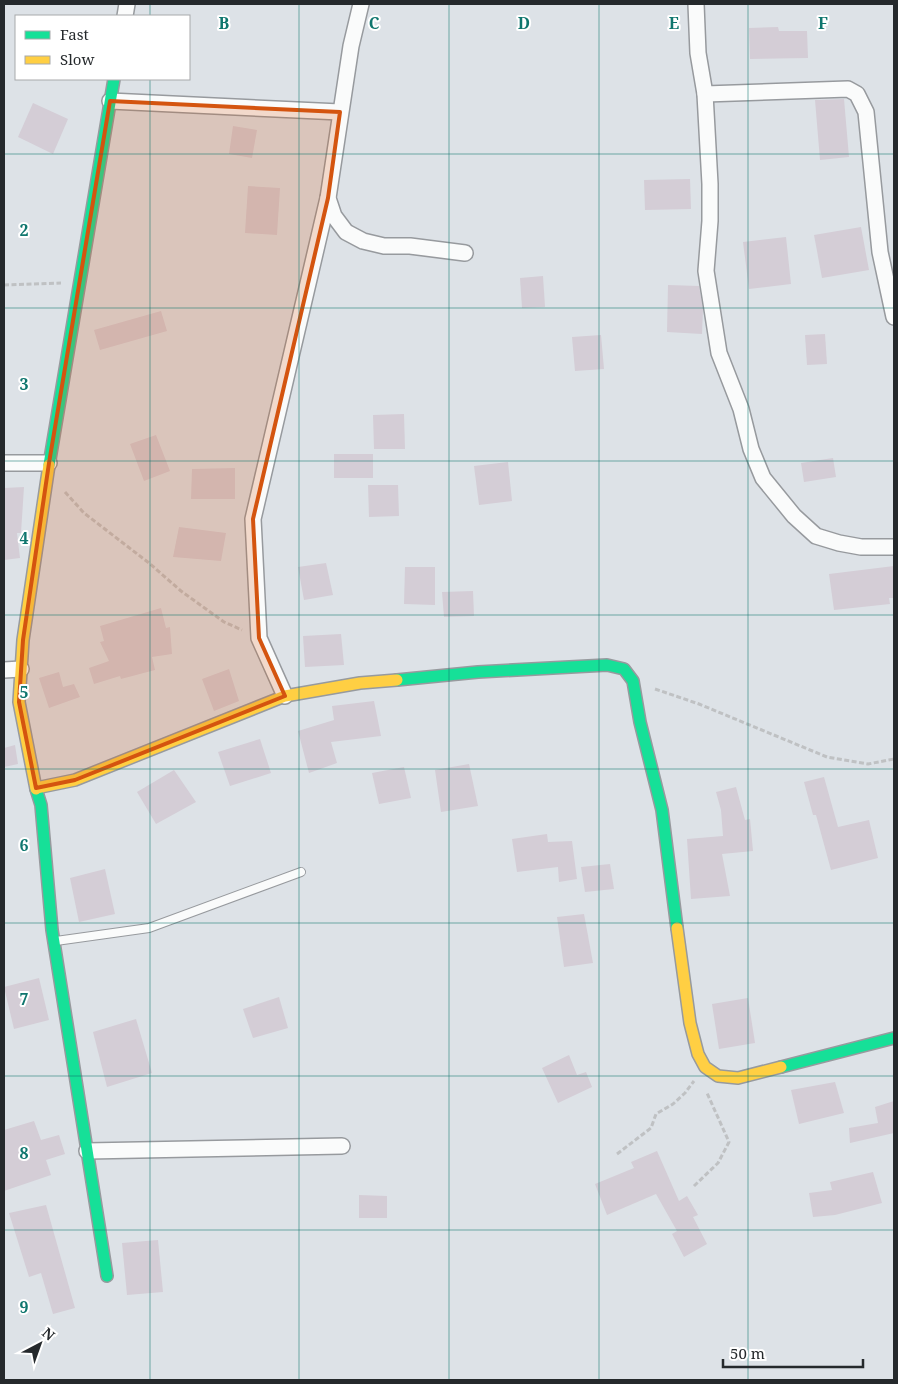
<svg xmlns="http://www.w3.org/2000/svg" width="898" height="1384" viewBox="0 0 898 1384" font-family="'Noto Serif',serif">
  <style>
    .building { fill: #d4cdd6 }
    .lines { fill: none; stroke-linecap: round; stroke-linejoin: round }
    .lane-casing { stroke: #979a9e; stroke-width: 10 }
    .street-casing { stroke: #979a9e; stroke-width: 18 }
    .fast-casing { stroke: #979a9e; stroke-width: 14 }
    .slow-casing { stroke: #979a9e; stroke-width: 14 }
    .path { stroke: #bfc1c3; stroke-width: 3; stroke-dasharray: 5 2.5; stroke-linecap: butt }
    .lane { stroke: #fafbfb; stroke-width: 8 }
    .street { stroke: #fafbfb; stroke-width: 15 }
    .fast { stroke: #16e098; stroke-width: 11 }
    .slow { stroke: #ffcf43; stroke-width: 11 }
    .marked { fill: #d4540f; fill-opacity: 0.2; stroke: #d4540f; stroke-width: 4; stroke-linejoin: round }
    .grid { fill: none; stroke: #0f766e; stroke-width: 1; stroke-opacity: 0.55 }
    .grid-label { font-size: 16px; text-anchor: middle; font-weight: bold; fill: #0f766e; stroke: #fff; stroke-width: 4; stroke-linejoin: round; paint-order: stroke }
  </style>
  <rect width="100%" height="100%" fill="#dde2e7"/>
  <g class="building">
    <path d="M778 27 779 31H807L808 58 750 59 749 28Z"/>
    <path d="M844 99 849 157 820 160 815 100Z"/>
    <path d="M33 103 68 119 53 154 18 137Z"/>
    <path d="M233 126 257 130 252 158 229 154Z"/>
    <path d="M690 179 691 209 645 210 644 180Z"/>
    <path d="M248 186 280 188 277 235 245 233Z"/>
    <path d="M861 227 869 270 822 278 814 235Z"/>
    <path d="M786 237 791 284 749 289 743 242Z"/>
    <path d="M543 276 545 307 522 308 520 278Z"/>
    <path d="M668 285 699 286 703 309 702 334 667 332Z"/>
    <path d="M161 311 167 331 100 350 94 330Z"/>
    <path d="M825 334 827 364 807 365 805 335Z"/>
    <path d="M601 335 604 369 575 371 572 337Z"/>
    <path d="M404 414 405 449H374L373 415Z"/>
    <path d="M156 435 170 471 144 481 130 444Z"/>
    <rect x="334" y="454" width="39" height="24"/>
    <path d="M833 458 836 477 804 482 801 463Z"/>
    <path d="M508 462 512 501 479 505 474 466Z"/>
    <path d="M235 468V499H191L192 469Z"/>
    <path d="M368 485H398L399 516 369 517Z"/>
    <path d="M24 487 21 533H17L20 558 4 560V488Z"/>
    <path d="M179 527 226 533 221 561 173 557Z"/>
    <path d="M326 563 333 595 304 600 298 567Z"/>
    <path d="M894 566V598H889L890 604 834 610 829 574Z"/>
    <path d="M405 567H435V605L404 604Z"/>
    <path d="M473 591 474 616 444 617 442 592Z"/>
    <path d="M161 608 166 628 170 627 172 654 152 657 155 670 121 679 120 676 94 684 89 668 109 661 100 642 104 641 100 626Z"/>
    <path d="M341 634 344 665 305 667 303 636Z"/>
    <path d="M229 669 239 701 214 711 202 679Z"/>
    <path d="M59 672 63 687 74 684 80 697 49 708 39 678Z"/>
    <path d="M374 701 381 736 331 742 337 763 309 773 298 731 334 720 332 706Z"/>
    <path d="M260 739 271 773 230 786 218 752Z"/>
    <path d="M15 745 18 764 4 767V748Z"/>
    <path d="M469 764 478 806 441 812 435 770Z"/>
    <path d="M404 767 411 798 379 804 372 773Z"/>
    <path d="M174 770 196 802 156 824 137 792Z"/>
    <path d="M824 777 838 827 869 820 878 858 831 870 816 815H813L804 782Z"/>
    <path d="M736 787 745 820 750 819 753 851 722 854 730 896 691 899 687 839 723 836 721 810 716 792Z"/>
    <path d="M547 834 548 842 572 841 577 879 559 882 558 867 517 872 512 839Z"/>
    <path d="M610 864 614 889 585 892 581 867Z"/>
    <path d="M105 869 115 914 79 922 70 878Z"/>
    <path d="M584 914 593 963 564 967 557 917Z"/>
    <path d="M39 978 49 1020 14 1029 4 987Z"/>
    <path d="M279 997 288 1028 253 1038 243 1009Z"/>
    <path d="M748 998 755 1043 719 1049 712 1004Z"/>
    <path d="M136 1019 152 1073 107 1087 93 1032Z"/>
    <path d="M569 1055 577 1075 586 1072 592 1087 558 1103 542 1068Z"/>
    <path d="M835 1082 844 1113 799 1124 791 1090Z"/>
    <path d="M894 1101V1133L850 1143 849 1128 878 1123 875 1107Z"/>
    <path d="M34 1121 41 1140 59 1135 65 1154 46 1160 51 1175 4 1191V1130Z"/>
    <path d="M657 1151 679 1201 687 1196 698 1215 693 1217 707 1244 684 1257 672 1234 677 1231 656 1194 607 1215 595 1184 634 1168 631 1162Z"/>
    <path d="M873 1172 882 1203 835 1215 813 1217 809 1193 832 1190 830 1182Z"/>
    <path d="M359 1195 387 1196V1218H359Z"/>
    <path d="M46 1205 75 1308 53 1314 41 1273 29 1277 9 1213Z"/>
    <path d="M158 1240 163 1292 127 1295 122 1243Z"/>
  </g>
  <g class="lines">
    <defs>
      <path id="lane" d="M56 941 149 928 301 872"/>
      <g id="street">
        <path d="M361 4 351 46 328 198 334 216 346 232 363 241 384 246H410L465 253"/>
        <path d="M696 4 698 53 705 94 710 184V221L706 271 719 353 741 409 751 449 763 478 794 516 816 536 839 543 861 547H894"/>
        <path d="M125 16 127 4"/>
        <path d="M705 94 848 89 857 94 866 112 880 252 894 317"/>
        <path d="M110 101 340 112"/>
        <path d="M4 463H49"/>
        <path d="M4 670 21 669"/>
        <path d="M285 696 259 638 253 519 328 198"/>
        <path d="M87 1151 342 1146"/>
      </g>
      <g id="fast">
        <path d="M49 465 114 79"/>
        <path d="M397 680 478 672 607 665 624 669 633 681 640 722 662 810 677 928"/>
        <path d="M36 789 41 805 52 930 107 1276"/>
        <path d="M781 1067 894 1038"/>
      </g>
      <g id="slow">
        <path d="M36 788 75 780 285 696 360 683 397 680"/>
        <path d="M36 789 19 702 23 640 49 465"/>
        <path d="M677 928 690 1023 698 1054 705 1067 718 1076 738 1078 781 1067"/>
      </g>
    </defs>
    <use href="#lane" class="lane-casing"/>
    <use href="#street" class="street-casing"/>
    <use href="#fast" class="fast-casing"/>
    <use href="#slow" class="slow-casing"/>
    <g class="path">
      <path d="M4 285 61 283"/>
      <path d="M65 492 84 513 149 563 181 591 224 622 242 630"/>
      <path d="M655 689 699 704 827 757 868 764 894 759"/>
      <path d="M617 1154 651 1128 656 1114 673 1104 685 1093 694 1081"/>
      <path d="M694 1186 718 1163 729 1142 707 1093"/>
    </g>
    <use href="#lane" class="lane"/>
    <use href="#street" class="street"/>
    <use href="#fast" class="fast"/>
    <use href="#slow" class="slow"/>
  </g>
  <path class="marked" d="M110 101 340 112 328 198 253 519 259 638 285 696 75 780 36 788 19 702 23 640 49 463Z"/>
  <path class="grid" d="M150 4V16M299 4V1380M449 4V1380M599 4V1380M748 4V1380M150 79V1380M4 154H894M4 308H894M4 461H894M4 615H894M4 769H894M4 923H894M4 1076H894M4 1230H894"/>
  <g class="grid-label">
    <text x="224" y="29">B</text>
    <text x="374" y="29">C</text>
    <text x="524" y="29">D</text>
    <text x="674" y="29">E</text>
    <text x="823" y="29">F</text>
    <text x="24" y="236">2</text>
    <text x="24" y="390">3</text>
    <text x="24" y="544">4</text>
    <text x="24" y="698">5</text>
    <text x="24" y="851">6</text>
    <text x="24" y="1005">7</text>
    <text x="24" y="1159">8</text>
    <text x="24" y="1313">9</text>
  </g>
  <rect width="898" height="1384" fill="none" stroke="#25292c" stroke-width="10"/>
  <rect x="15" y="15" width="175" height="65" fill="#ffffff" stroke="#a8a9ab"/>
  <rect x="25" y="31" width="25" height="8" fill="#16e098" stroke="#a8a9ab"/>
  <text x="60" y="40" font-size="15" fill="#25292c">Fast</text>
  <rect x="25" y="56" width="25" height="8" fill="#ffcf43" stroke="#a8a9ab"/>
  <text x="60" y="65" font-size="15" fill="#25292c">Slow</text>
  <g transform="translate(40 1344) rotate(41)" stroke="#ffffff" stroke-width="4" paint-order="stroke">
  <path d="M0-4L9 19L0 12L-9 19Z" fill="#25292c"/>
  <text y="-8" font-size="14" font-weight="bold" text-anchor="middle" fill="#25292c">N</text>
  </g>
  <path d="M723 1359v8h140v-8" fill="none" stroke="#25292c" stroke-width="2.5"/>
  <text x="730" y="1359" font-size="15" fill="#25292c" stroke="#ffffff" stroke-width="4" paint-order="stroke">50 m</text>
</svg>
